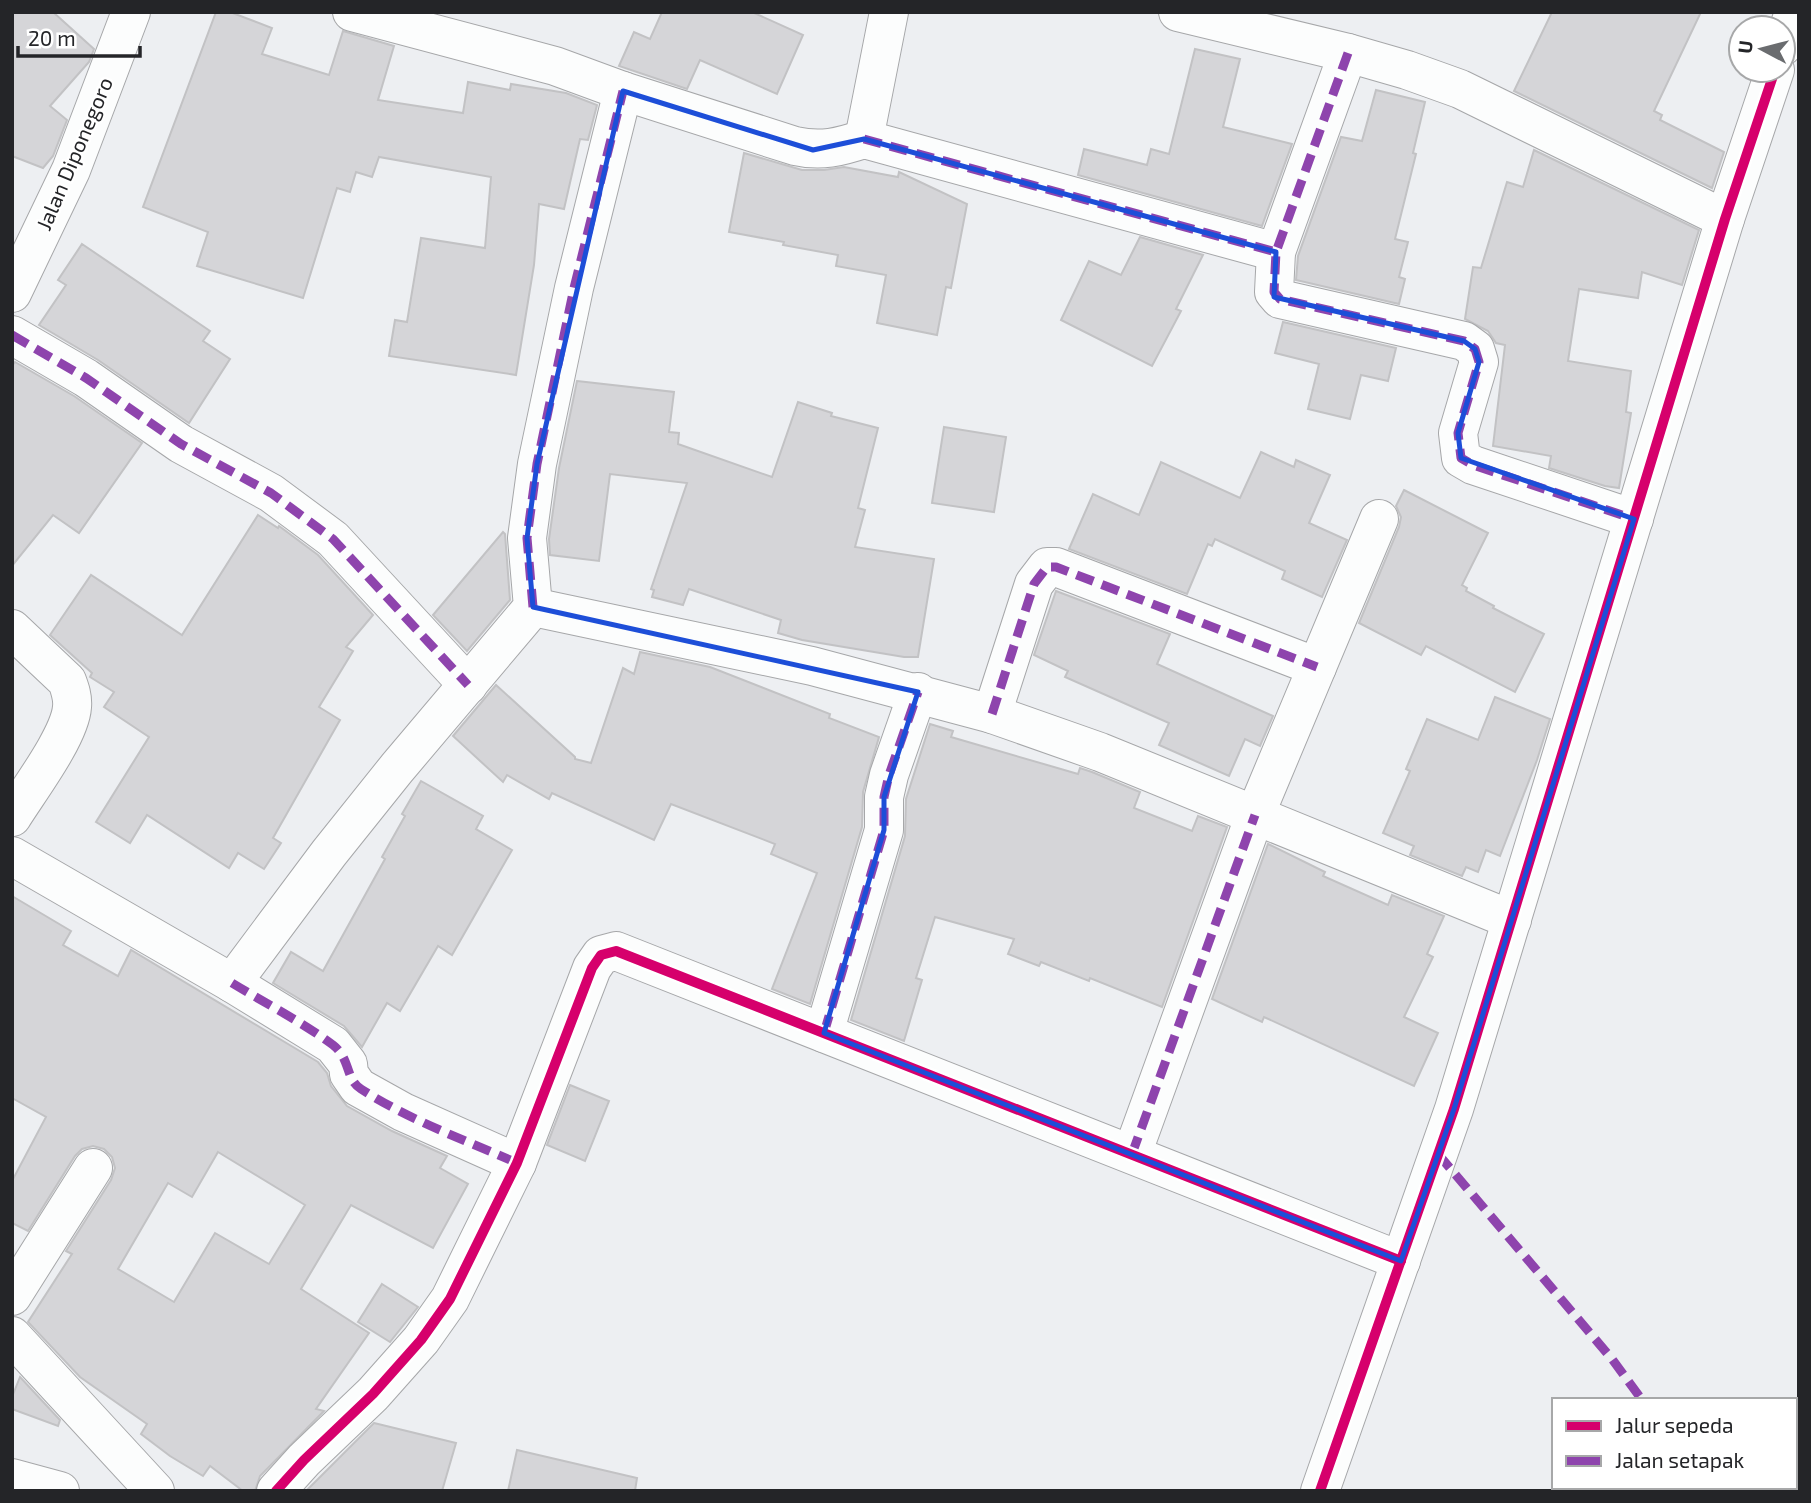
<svg xmlns="http://www.w3.org/2000/svg" width="1811" height="1503" viewBox="0 0 1811 1503" font-family="'Exo 2',sans-serif">
  <style>
    .building { fill: #d5d5d8; stroke: #c2c2c4; stroke-width: 2; fill-rule: evenodd }
    .lines { fill: none; stroke-linecap: round; stroke-linejoin: round }
    .minor-casing { stroke: #a6a7a9; stroke-width: 40 }
    .major-casing { stroke: #a6a7a9; stroke-width: 40 }
    .minor { stroke: #fcfdfd; stroke-width: 38 }
    .major { stroke: #fcfdfd; stroke-width: 38 }
    .quiet { stroke: #8e44ad; stroke-width: 9; stroke-dasharray: 18 9; stroke-linecap: butt }
    .cycleway-casing { stroke: #fff; stroke-width: 15 }
    .cycleway { stroke: #d6006c; stroke-width: 10 }
    .marked { fill: none; stroke: #1d4ed8; stroke-width: 5; stroke-linejoin: round }
    .labels { text-anchor: middle; stroke-width: 5; stroke-linejoin: round; paint-order: stroke }
    .street-label { font-size: 21px; fill: #242528; stroke: #fff }
  </style>
  <rect width="100%" height="100%" fill="#edeff2"/>
  <g class="building">
    <path d="M12 12H53L94 49 89 62 50 106 67 120 53 156 43 168 12 156Z"/>
    <path d="M216 12H230L272 28 262 54 329 75 343 31 394 46 378 100 463 113 468 82 510 90 511 84 566 93 597 105 588 140 580 139 564 209 539 204 534 265 516 375 389 356 395 320 407 322 421 238 485 248 491 177 379 157 372 177 356 172 350 192 337 188 303 298 197 266 208 232 143 207Z"/>
    <path d="M662 12H752L803 35 777 94 700 60 687 89 619 66 634 32 650 39Z"/>
    <path d="M1552 12H1701L1654 111 1662 115 1660 120 1724 152 1712 188 1514 91Z"/>
    <path d="M1195 49 1240 59 1223 127 1292 144 1262 226 1078 175 1084 149 1147 165 1151 149 1169 154Z"/>
    <path d="M1376 90 1425 102 1413 153 1416 154 1395 239 1408 242 1399 277 1405 279 1399 304 1296 280 1298 256 1341 137 1362 141Z"/>
    <path d="M1534 150 1699 230 1682 285 1642 272 1638 298 1579 289 1568 361 1631 371 1626 412 1631 413 1619 488 1605 486 1549 468 1551 456 1493 446 1505 345 1496 343 1488 331 1465 319 1473 267 1481 268 1507 182 1523 187Z"/>
    <path d="M744 153 802 170H824L844 167 898 177 899 172 967 204 951 288 946 287 937 335 877 323 886 275 836 266 838 255 783 245 784 242 729 232Z"/>
    <path d="M1140 237 1203 255 1176 309 1181 311 1152 366 1061 320 1089 261 1121 275Z"/>
    <path d="M82 244 210 331 203 341 230 359 189 423 98 360 39 325 66 285 58 280Z"/>
    <path d="M1283 322 1396 348 1388 381 1361 375 1350 419 1308 409 1319 364 1275 353Z"/>
    <path d="M15 362 74 396 142 443 79 533 53 515 12 566V366Z"/>
    <path d="M577 381 674 392 669 432 679 433 678 444 772 477 798 402 832 413 831 416 878 428 858 508 865 510 855 547 934 559 918 657H904L802 640 778 633 781 620 689 589 683 605 652 597 654 590 651 589 687 483 610 474 599 561 550 555 549 539 559 468Z"/>
    <path d="M944 427 1006 437 994 512 932 503Z"/>
    <path d="M1261 452 1294 467 1296 460 1330 475 1309 523 1347 540 1322 597 1282 579 1285 571 1215 539 1212 546 1208 544 1187 594 1069 549 1093 494 1139 515 1161 462 1240 498Z"/>
    <path d="M1404 490 1488 533 1462 585 1467 588 1466 591 1494 606 1493 608 1544 634 1515 692 1426 646 1421 655 1359 623 1399 527 1401 517 1396 506Z"/>
    <path d="M258 515 278 528 279 526 318 555 373 615 346 647 353 651 319 707 340 720 273 838 281 843 264 869 238 853 229 868 147 815 130 843 96 822 149 737 104 707 114 692 90 677 92 673 50 635 91 575 182 635Z"/>
    <path d="M503 532 505 534 510 600 467 651 433 615Z"/>
    <path d="M1056 591 1170 634 1157 664 1273 716 1260 746 1245 739 1229 776 1159 745 1169 723 1065 677 1068 671 1034 655Z"/>
    <path d="M640 652 710 667 830 714 829 718 879 737 863 792 862 827 810 1004 772 989 817 873 771 854 775 844 671 804 654 840 552 793 549 799 507 775 503 782 453 736 496 685 575 757V759L591 763 623 668 634 674Z"/>
    <path d="M1495 697 1550 719 1537 760 1500 856 1486 850 1478 872 1466 867 1462 876 1410 855 1414 846 1383 833 1410 771 1406 769 1427 719 1478 740Z"/>
    <path d="M930 724 953 731 951 737 1078 774 1080 768 1092 772 1140 792 1134 808 1192 831 1198 816 1227 827 1162 1007 1090 978 1089 981 1041 962 1039 966 1008 954 1014 939 935 917 916 978 922 980 904 1041 851 1020 905 836 906 799Z"/>
    <path d="M421 781 483 816 476 829 512 850 452 955 438 946 400 1011 387 1003 362 1047 344 1026 273 983 291 952 323 971 385 859 382 857 405 816 402 814Z"/>
    <path d="M1268 844 1325 872 1323 876 1388 905 1392 895 1444 916 1427 954 1433 957 1404 1017 1438 1033 1414 1086 1264 1017 1262 1022 1212 999Z"/>
    <path d="M12 896 71 931 63 945 118 976 131 950 318 1062 327 1073 331 1086 347 1106 392 1131 447 1156 440 1168 468 1184 433 1248 351 1205 301 1289 369 1333 316 1409 324 1411 260 1476 255 1491H243L210 1466 203 1476 170 1456 141 1434 147 1424 80 1377 28 1322 72 1254 66 1251 111 1180 115 1168 112 1157 104 1149 93 1146 82 1149 75 1156 28 1231 12 1223V1181L46 1117 12 1098ZM218 1152 305 1205 269 1264 215 1233 174 1302 118 1269 168 1183 192 1197Z"/>
    <path d="M570 1085 609 1101 585 1161 547 1145Z"/>
    <path d="M382 1284 418 1307 390 1342 358 1322Z"/>
    <path d="M20 1377 60 1420 58 1426 12 1409V1397Z"/>
    <path d="M374 1423 456 1443 442 1491H306Z"/>
    <path d="M517 1450 637 1478 635 1491H508Z"/>
  </g>
  <g class="lines">
    <defs>
      <g id="minor">
        <path d="M352 12 555 66 623 91 795 146C821 152 840 147 864 139L1276 252"/>
        <path d="M1178 12 1348 53 1407 70 1460 89 1725 219"/>
        <path d="M1783 46 1794 12"/>
        <path d="M1348 53 1276 252 1274 292 1280 299 1464 341 1475 349 1479 362 1458 433 1461 458 1473 465 1634 519"/>
        <path d="M864 139 889 12"/>
        <path d="M12 335 86 378 181 444 271 493 333 539 468 685"/>
        <path d="M533 607 812 666 992 714 1100 752 1512 920"/>
        <path d="M12 629 67 681C70 689 73 697 72 707 70 736 28 791 12 817"/>
        <path d="M992 714 1034 584 1047 567H1056L1317 667"/>
        <path d="M12 856 232 983 333 1045 348 1064 349 1074 358 1087 403 1112 517 1163"/>
        <path d="M232 983 329 853 397 768 533 607 527 538 537 464 574 288 623 91"/>
        <path d="M824 1033 884 830V797L889 775 918 692"/>
        <path d="M1132 1154 1255 815 1379 519"/>
        <path d="M12 1296 93 1168"/>
        <path d="M12 1336 155 1491"/>
        <path d="M276 1491 304 1460 373 1394 421 1340 450 1299 517 1163 592 968 601 955 616 951 1401 1261"/>
        <path d="M1320 1491 1454 1109 1725 219 1775 70"/>
      </g>
      <g id="major">
        <path d="M12 293 71 170 131 12"/>
        <path d="M12 1478 60 1491"/>
      </g>
    </defs>
    <use href="#minor" class="minor-casing"/>
    <use href="#major" class="major-casing"/>
    <use href="#minor" class="minor"/>
    <use href="#major" class="major"/>
    <g class="quiet">
      <path d="M1348 53 1276 252 1274 292 1280 299 1464 341 1475 349 1479 362 1458 433 1461 458 1473 465 1634 519"/>
      <path d="M864 139 1276 252"/>
      <path d="M12 335 86 378 181 444 271 493 333 539 468 685"/>
      <path d="M533 607 527 538 537 464 574 288 623 91"/>
      <path d="M992 714 1034 584 1047 567H1056L1317 667"/>
      <path d="M232 983C265 1003 302 1022 333 1045 351 1059 345 1079 361 1089 409 1120 465 1140 517 1163L514 1167"/>
      <path d="M824 1033 884 830V797L889 775 918 692"/>
      <path d="M1132 1154 1255 815"/>
      <path d="M1438 1154 1612 1359 1642 1400"/>
      <path d="M1707 1487 1710 1491"/>
    </g>
    <defs>
      <g id="cycleway">
        <path d="M276 1491 304 1460 373 1394 421 1340 450 1299 517 1163 592 968 601 955 616 951 1401 1261"/>
        <path d="M1320 1491 1454 1109 1725 219 1775 70"/>
      </g>
    </defs>
    <use href="#cycleway" class="cycleway-casing"/>
    <use href="#cycleway" class="cycleway"/>
  </g>
  <path class="marked" d="M623 91 813 150 864 139 1276 252 1274 297 1464 341 1475 349 1479 362 1458 433 1461 458 1634 519 1454 1109 1401 1261 824 1033 884 830V797L918 692 533 607 527 538 537 464Z"/>
  <g class="labels">
    <g class="street-label">
      <text transform="translate(75 154) rotate(-67)" y="7">Jalan Diponegoro</text>
    </g>
  </g>
  <rect width="1811" height="1503" fill="none" stroke="#242528" stroke-width="28"/>
  <rect x="1552" y="1398" width="245" height="91" fill="#ffffff" stroke="#a7a8a9" stroke-width="2"/>
  <rect x="1566" y="1421" width="35" height="10" fill="#d6006c" stroke="#a7a8a9" stroke-width="2"/>
  <text x="1615" y="1433" font-size="21" fill="#242528">Jalur sepeda</text>
  <rect x="1566" y="1456" width="35" height="10" fill="#8e44ad" stroke="#a7a8a9" stroke-width="2"/>
  <text x="1615" y="1468" font-size="21" fill="#242528">Jalan setapak</text>
  <g transform="translate(1762 49) rotate(277)"><circle r="33" fill="#ffffff" stroke="#a7a8a9" stroke-width="2"/>
  <path d="M0-5L12 26L0 18L-12 26Z" fill="#6a6c6f"/>
  <text y="-10" font-size="19" font-weight="bold" text-anchor="middle" fill="#242528">U</text>
  </g>
  <path d="M18 46v10h122v-10" fill="none" stroke="#242528" stroke-width="3.5"/>
  <text x="28" y="46" font-size="21" fill="#242528" stroke="#ffffff" stroke-width="5" paint-order="stroke">20 m</text>
</svg>
